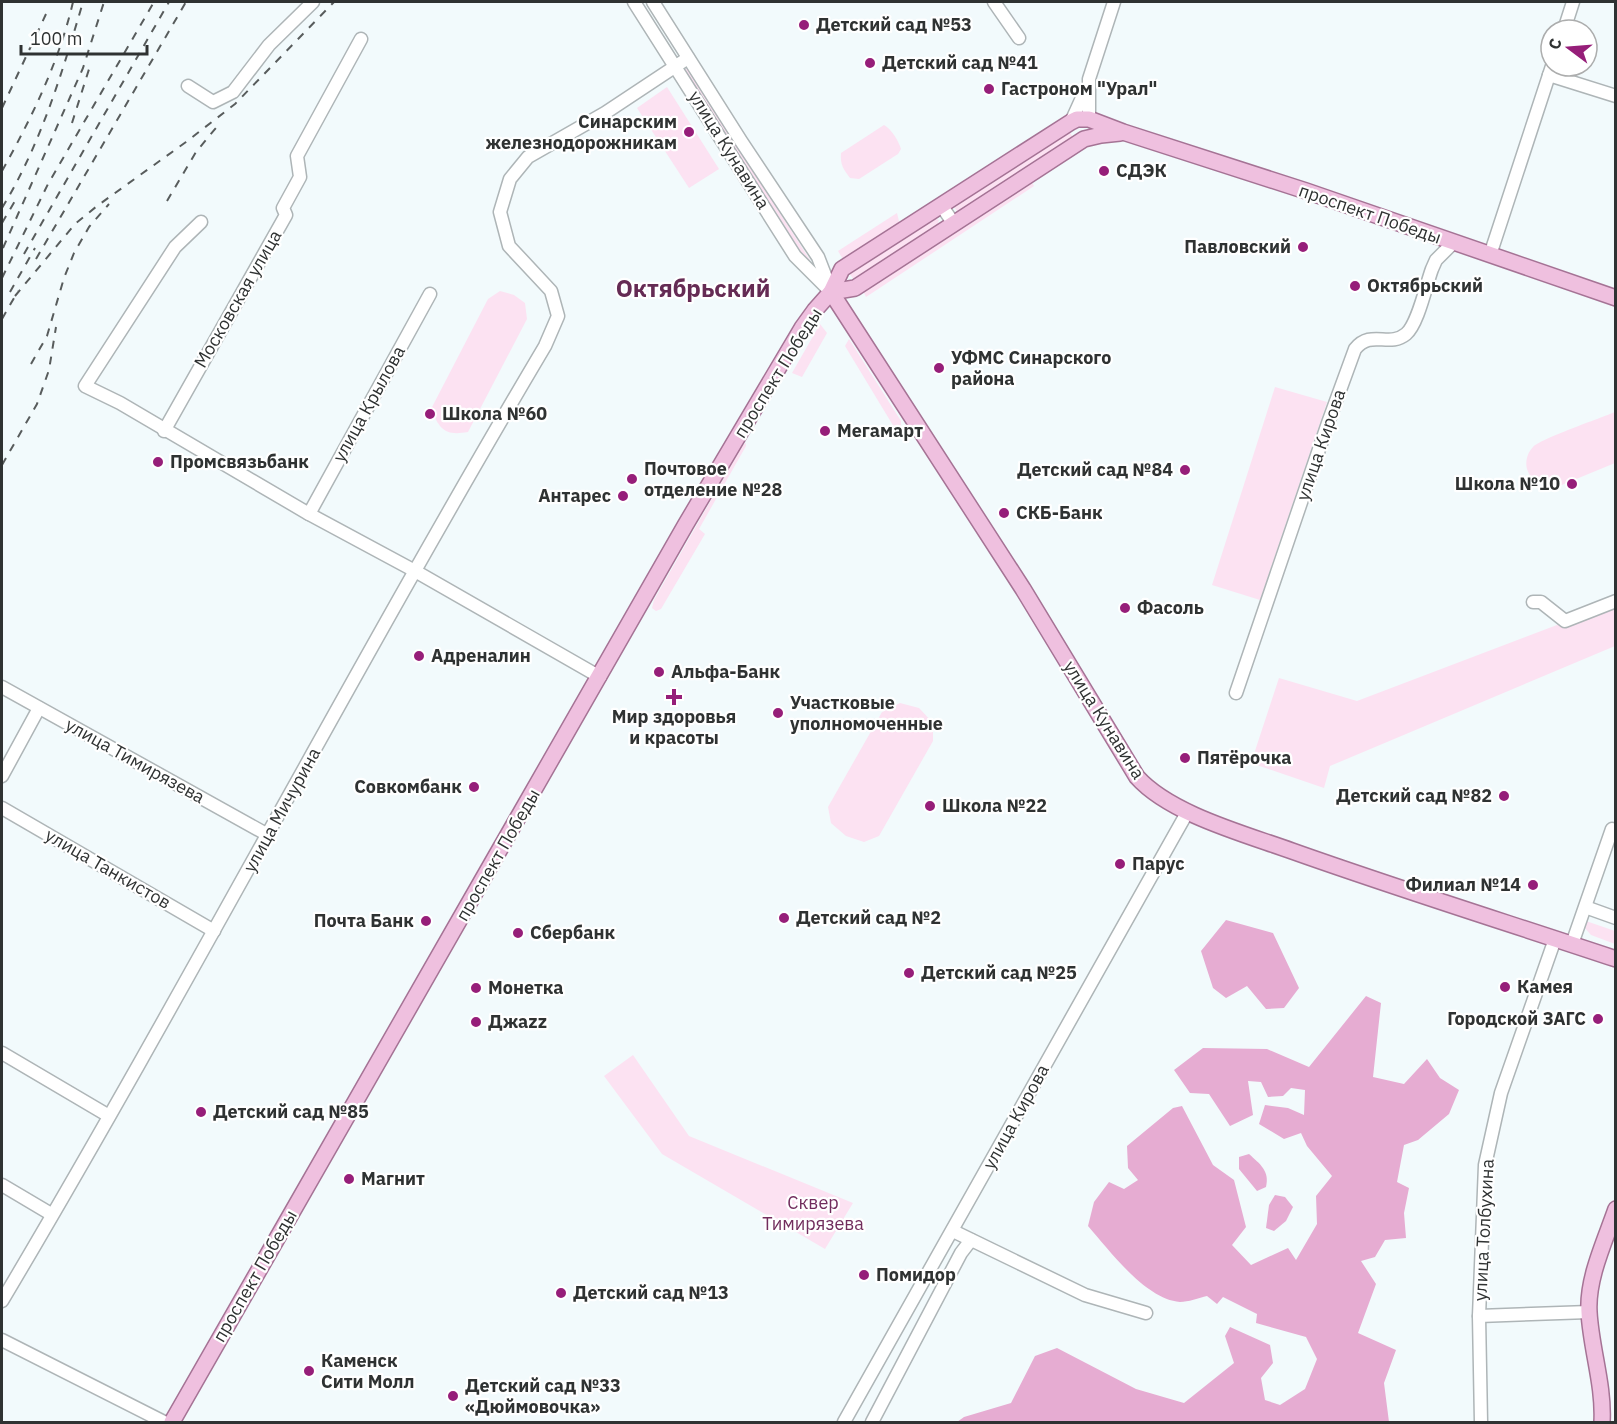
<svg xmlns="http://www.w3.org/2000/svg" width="1617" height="1424" viewBox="0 0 1617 1424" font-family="'IBM Plex Sans',sans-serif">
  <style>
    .green { fill: #fce2f2 }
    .forest { fill: #e6acd2 }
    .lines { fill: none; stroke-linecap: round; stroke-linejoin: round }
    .minor-casing { stroke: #aeb5b7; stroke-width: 15 }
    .major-casing { stroke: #a57395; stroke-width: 18 }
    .minor { stroke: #fff; stroke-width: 12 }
    .major { stroke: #efc0df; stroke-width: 15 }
    .rail { stroke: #585c5c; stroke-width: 2; stroke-dasharray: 8 8; stroke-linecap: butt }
    .poi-dot { fill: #961e79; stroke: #fff; stroke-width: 2 }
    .labels { text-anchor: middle; stroke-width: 4.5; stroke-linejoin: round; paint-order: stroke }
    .poi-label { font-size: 18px; font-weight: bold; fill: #2f3232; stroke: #fff; text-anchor: start }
    .street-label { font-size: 18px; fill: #2f3232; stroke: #fff }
    .park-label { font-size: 18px; fill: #712d5d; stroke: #fff }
    .district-label { font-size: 24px; font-weight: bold; fill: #652b54; stroke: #fff }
  </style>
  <rect width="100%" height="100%" fill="#f2fafc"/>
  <g class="green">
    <path d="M685 69H688L810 260 807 262 685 72Z"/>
    <path d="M667 87 719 169 689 188 637 108Z"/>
    <path d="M884 125C892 130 898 140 901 149L898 154 859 179 850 178C843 169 840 164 841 153Z"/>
    <path d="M1069 131 1074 139 958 213 953 205Z"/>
    <path d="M1030 179 1034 186 866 297 862 289Z"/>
    <path d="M897 213 899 221 898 227 844 261 838 251Z"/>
    <path d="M932 218 939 220 937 226 854 280 849 273Z"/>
    <path d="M500 291 514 295 525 303 527 319 468 432C445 436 440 430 431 409L488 299Z"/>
    <path d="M820 324 827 333 802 377 792 373Z"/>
    <path d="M849 339 901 421V428L897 432 845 346Z"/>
    <path d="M1275 387 1327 402 1260 600 1212 585Z"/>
    <path d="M1615 412V463L1552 489C1540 486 1531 481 1527 469 1525 462 1527 453 1533 447 1540 439 1601 418 1615 412Z"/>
    <path d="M746 443V446L699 529 705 534 661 609 656 611 652 608 654 600 742 446Z"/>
    <path d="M1615 603V646L1330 766 1324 788 1251 763 1279 678 1357 701Z"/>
    <path d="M900 703 919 708 933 723V741L879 836 864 842 846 836 831 823 828 807 882 712Z"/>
    <path d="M1586 921 1615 931V944L1591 935 1584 927Z"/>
    <path d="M633 1055 689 1136 853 1203 825 1249 662 1154 604 1076Z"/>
  </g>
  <g class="forest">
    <path d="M1226 920 1273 933 1299 988 1284 1008 1266 1009 1247 986 1226 998 1213 988 1201 951Z"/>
    <path d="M1366 996 1381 1003 1373 1077 1404 1084 1427 1059 1440 1078 1459 1090 1449 1114 1418 1140 1404 1145 1397 1182 1409 1188 1404 1213 1406 1238 1385 1240 1375 1257 1361 1261 1376 1284 1358 1333 1396 1350 1384 1383 1389 1422H957L964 1417 1011 1403 1035 1356 1057 1348 1136 1389 1184 1403 1234 1363 1225 1336 1230 1327 1270 1345 1273 1363 1261 1378 1265 1400 1280 1405 1305 1389 1317 1359 1306 1337 1256 1323 1257 1314 1223 1297 1217 1304 1207 1296C1199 1298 1188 1302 1180 1302 1145 1299 1110 1251 1088 1226L1094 1202 1109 1182 1124 1189 1138 1180 1128 1168 1127 1146 1173 1108 1182 1106 1213 1165 1234 1180 1246 1227 1232 1245 1251 1265 1288 1248 1296 1260 1317 1224 1316 1196 1332 1176 1307 1146 1301 1133 1284 1139 1259 1124 1265 1105 1288 1108 1304 1115 1305 1090 1291 1088 1283 1096 1268 1097 1261 1082 1248 1081 1253 1115 1230 1126 1209 1094 1190 1093 1174 1070 1203 1048 1267 1049 1309 1067Z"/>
    <path d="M1249 1154C1260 1164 1270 1171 1266 1187L1257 1191 1239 1169V1157Z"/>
    <path d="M1275 1195 1285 1197 1293 1207 1286 1221 1274 1231 1266 1228 1269 1205Z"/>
  </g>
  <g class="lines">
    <defs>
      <g id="minor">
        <path d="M634 2 795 256 831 292"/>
        <path d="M653 2 741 141 818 257 830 288"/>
        <path d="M994 2 1019 38"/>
        <path d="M1564 30 1573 2"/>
        <path d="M1549 75 1616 96"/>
        <path d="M188 86 213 102 233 92 269 45 313 2"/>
        <path d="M1089 119V79L1114 2"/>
        <path d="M1071 122 1086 89"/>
        <path d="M941 205 954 224"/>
        <path d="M201 222 175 247 85 386 120 403 309 514 415 571 600 677"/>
        <path d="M1490 255 1552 66"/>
        <path d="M164 431 286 215 283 208 300 177 297 156 361 39"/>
        <path d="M309 514 430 294"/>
        <path d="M1533 602H1541L1565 621 1616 601"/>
        <path d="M2 687 268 835"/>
        <path d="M1236 693 1328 423 1355 349C1371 329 1389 348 1406 334 1418 324 1426 285 1432 269L1436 260 1453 243"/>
        <path d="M2 776 39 708"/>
        <path d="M2 808 214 931"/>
        <path d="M1588 908 1616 918"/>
        <path d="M1572 944 1612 829 1616 830"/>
        <path d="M2 1053 109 1116"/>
        <path d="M2 1185 51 1214"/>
        <path d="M953 1231 1085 1295 1146 1313"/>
        <path d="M2 1301C189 986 358 661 545 346L558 316 551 291 509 246 500 212 510 179 528 157 605 113 688 58"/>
        <path d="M1479 1316 1589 1312"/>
        <path d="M2 1340 164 1422"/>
        <path d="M844 1422 1188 811"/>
        <path d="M872 1422 961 1253 971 1240"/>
        <path d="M1481 1422 1479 1316 1485 1165 1501 1093 1555 939"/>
      </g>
      <g id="major">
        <path d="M831 292 1023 589 1137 777C1170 814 1245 834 1292 851 1399 889 1508 923 1616 959"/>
        <path d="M831 292 855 288 1084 139 1101 135 1120 133"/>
        <path d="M172 1422 686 524 802 328 815 310 831 292 842 269 1071 122 1077 119H1089L1123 132 1306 191 1616 298"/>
        <path d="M1602 1422C1604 1385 1591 1349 1589 1312 1587 1278 1605 1241 1616 1209"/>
      </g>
    </defs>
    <use href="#minor" class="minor-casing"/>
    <use href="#major" class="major-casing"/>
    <use href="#minor" class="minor"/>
    <use href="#major" class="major"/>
    <g class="rail">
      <path d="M2 108 46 14"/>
      <path d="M72 123 90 66"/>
      <path d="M2 171C32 117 59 62 73 2"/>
      <path d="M167 201 196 152 220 123"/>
      <path d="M2 208C41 144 62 73 83 2"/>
      <path d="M2 223 15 201"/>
      <path d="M3 248 83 68 104 2"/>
      <path d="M24 254 169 2"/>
      <path d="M36 259 186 2"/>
      <path d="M2 278 48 184 154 2"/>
      <path d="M10 292 35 248"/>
      <path d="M15 296 75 224 97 206 186 142 235 104 334 2"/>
      <path d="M2 319 18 291"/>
      <path d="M31 364 47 336 64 278 74 253 89 227 109 204"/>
      <path d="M2 465 37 404 49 370 56 327"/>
    </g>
  </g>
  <g class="poi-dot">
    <circle cx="804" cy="25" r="6"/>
    <circle cx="870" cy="63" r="6"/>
    <circle cx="989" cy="89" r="6"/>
    <circle cx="689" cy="132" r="6"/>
    <circle cx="1104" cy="171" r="6"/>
    <circle cx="1303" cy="247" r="6"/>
    <circle cx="1355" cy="286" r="6"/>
    <circle cx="939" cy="368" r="6"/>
    <circle cx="430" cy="414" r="6"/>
    <circle cx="825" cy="431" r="6"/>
    <circle cx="158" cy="462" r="6"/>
    <circle cx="1185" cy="470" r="6"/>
    <circle cx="632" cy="479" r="6"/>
    <circle cx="1572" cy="484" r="6"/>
    <circle cx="623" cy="496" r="6"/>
    <circle cx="1004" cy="513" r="6"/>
    <circle cx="1125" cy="608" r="6"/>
    <circle cx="419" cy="656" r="6"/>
    <circle cx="659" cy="672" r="6"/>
    <path d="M671 688h6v6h6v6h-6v6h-6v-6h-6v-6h6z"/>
    <circle cx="778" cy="713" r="6"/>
    <circle cx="1185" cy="758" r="6"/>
    <circle cx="474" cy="787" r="6"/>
    <circle cx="1504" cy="796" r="6"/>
    <circle cx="930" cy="806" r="6"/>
    <circle cx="1120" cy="864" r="6"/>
    <circle cx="1533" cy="885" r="6"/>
    <circle cx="784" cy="918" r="6"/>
    <circle cx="426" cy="921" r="6"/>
    <circle cx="518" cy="933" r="6"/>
    <circle cx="909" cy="973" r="6"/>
    <circle cx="1505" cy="987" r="6"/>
    <circle cx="476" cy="988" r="6"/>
    <circle cx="1598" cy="1019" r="6"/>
    <circle cx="476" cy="1022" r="6"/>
    <circle cx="201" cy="1112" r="6"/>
    <circle cx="349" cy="1179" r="6"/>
    <circle cx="864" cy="1275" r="6"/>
    <circle cx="561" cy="1293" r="6"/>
    <circle cx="309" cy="1371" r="6"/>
    <circle cx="453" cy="1396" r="6"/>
  </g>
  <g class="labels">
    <g class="poi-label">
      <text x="816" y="31">Детский сад №53</text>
      <text x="882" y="69">Детский сад №41</text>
      <text x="1001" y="95">Гастроном "Урал"</text>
      <text x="677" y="128" text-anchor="end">Синарским<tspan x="677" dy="21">железнодорожникам</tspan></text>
      <text x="1116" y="177">СДЭК</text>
      <text x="1291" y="253" text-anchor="end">Павловский</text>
      <text x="1367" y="292">Октябрьский</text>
      <text x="951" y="364">УФМС Синарского<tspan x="951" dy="21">района</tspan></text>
      <text x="442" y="420">Школа №60</text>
      <text x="837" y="437">Мегамарт</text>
      <text x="170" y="468">Промсвязьбанк</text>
      <text x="644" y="475">Почтовое<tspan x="644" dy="21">отделение №28</tspan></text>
      <text x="1173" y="476" text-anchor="end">Детский сад №84</text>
      <text x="1560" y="490" text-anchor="end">Школа №10</text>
      <text x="611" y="502" text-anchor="end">Антарес</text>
      <text x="1016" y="519">СКБ-Банк</text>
      <text x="1137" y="614">Фасоль</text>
      <text x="431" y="662">Адреналин</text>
      <text x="671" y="678">Альфа-Банк</text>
      <text x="790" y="709">Участковые<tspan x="790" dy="21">уполномоченные</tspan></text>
      <text x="674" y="723" text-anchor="middle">Мир здоровья<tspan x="674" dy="21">и красоты</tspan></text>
      <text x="1197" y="764">Пятёрочка</text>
      <text x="462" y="793" text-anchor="end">Совкомбанк</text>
      <text x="1492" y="802" text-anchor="end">Детский сад №82</text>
      <text x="942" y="812">Школа №22</text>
      <text x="1132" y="870">Парус</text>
      <text x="1521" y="891" text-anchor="end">Филиал №14</text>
      <text x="796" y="924">Детский сад №2</text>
      <text x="414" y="927" text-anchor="end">Почта Банк</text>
      <text x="530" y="939">Сбербанк</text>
      <text x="921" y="979">Детский сад №25</text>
      <text x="1517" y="993">Камея</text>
      <text x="488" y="994">Монетка</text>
      <text x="1586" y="1025" text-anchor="end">Городской ЗАГС</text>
      <text x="488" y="1028">Джаzz</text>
      <text x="213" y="1118">Детский сад №85</text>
      <text x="361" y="1185">Магнит</text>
      <text x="876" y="1281">Помидор</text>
      <text x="573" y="1299">Детский сад №13</text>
      <text x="321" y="1367">Каменск<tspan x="321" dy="21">Сити Молл</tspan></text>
      <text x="465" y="1392">Детский сад №33<tspan x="465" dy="21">«Дюймовочка»</tspan></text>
    </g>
    <g class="street-label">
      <text transform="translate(729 150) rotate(58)" y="6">улица Кунавина</text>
      <text transform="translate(1370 214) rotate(19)" y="6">проспект Победы</text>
      <text transform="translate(238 299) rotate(-60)" y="6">Московская улица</text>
      <text transform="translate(778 373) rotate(-58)" y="6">проспект Победы</text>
      <text transform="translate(369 404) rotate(-61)" y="6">улица Крылова</text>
      <text transform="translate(1321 445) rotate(-71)" y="6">улица Кирова</text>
      <text transform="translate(1104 720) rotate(58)" y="6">улица Кунавина</text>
      <text transform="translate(135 761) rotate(29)" y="6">улица Тимирязева</text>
      <text transform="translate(282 810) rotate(-61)" y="6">улица Мичурина</text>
      <text transform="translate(498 855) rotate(-60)" y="6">проспект Победы</text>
      <text transform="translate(108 869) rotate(30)" y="6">улица Танкистов</text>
      <text transform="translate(1016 1117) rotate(-61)" y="6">улица Кирова</text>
      <text transform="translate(1484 1230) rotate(-87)" y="6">улица Толбухина</text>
      <text transform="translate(255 1276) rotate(-60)" y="6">проспект Победы</text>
    </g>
    <g class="park-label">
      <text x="813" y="1209">Сквер<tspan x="813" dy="21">Тимирязева</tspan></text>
    </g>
    <g class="district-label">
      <text x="693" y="297">Октябрьский</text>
    </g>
  </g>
  <rect width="1617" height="1424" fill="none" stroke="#2f3232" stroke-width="6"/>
  <g transform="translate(1569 48) rotate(286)"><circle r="28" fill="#ffffff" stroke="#acadad" stroke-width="1.5"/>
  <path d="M0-4.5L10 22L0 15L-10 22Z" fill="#961e79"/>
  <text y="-9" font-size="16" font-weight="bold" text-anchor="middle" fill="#2f3232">С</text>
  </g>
  <path d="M21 45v9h126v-9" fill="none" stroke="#2f3232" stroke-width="3"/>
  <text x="30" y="45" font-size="18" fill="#2f3232" stroke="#ffffff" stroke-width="4.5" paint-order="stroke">100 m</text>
</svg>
